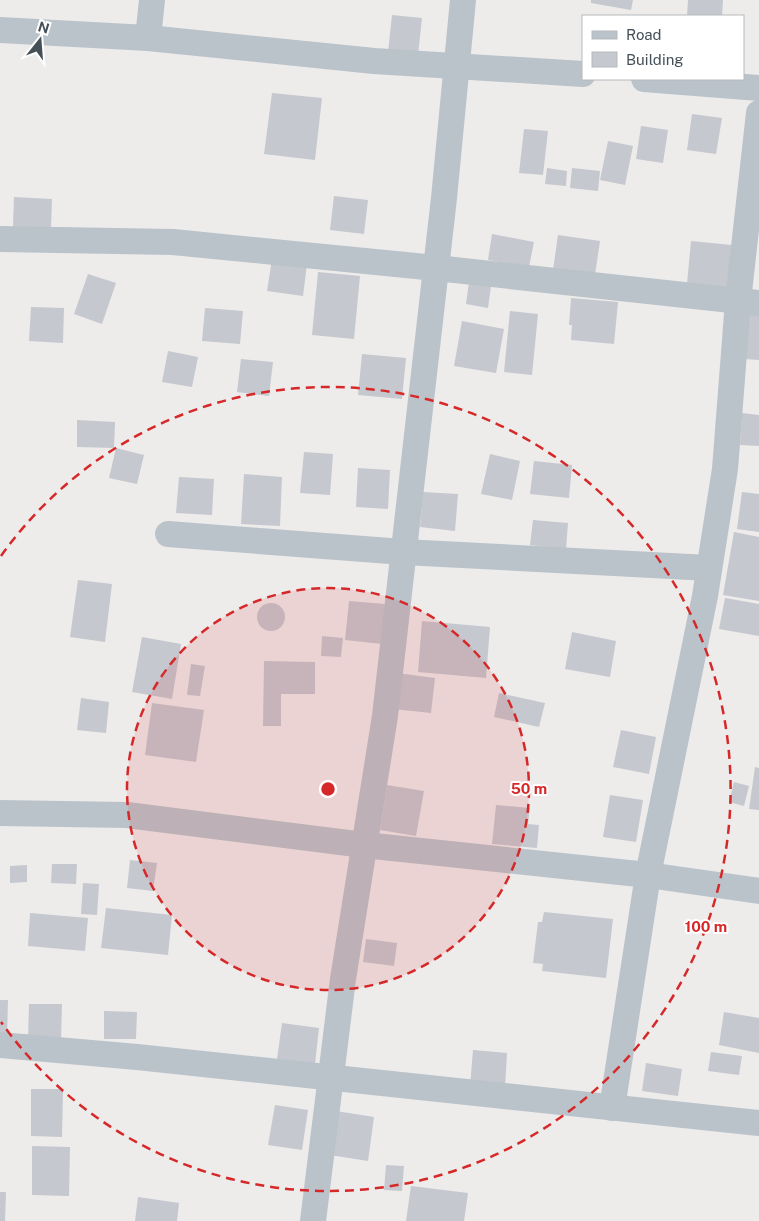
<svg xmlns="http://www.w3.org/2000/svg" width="759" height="1221" viewBox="0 0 759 1221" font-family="'Public Sans',sans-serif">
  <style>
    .building { fill: #c5c8ce }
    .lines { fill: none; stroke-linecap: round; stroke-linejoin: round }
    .minor { stroke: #bac3ca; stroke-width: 26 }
    .ring { fill: none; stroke: #d62828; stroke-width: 2.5; stroke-dasharray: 9 6 }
    .centre { fill: #d62828; stroke: #fff; stroke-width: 2.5 }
    .ring-label { font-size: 15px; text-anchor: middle; font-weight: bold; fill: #d62828; stroke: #fff; stroke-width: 4; stroke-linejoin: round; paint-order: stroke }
  </style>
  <rect width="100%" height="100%" fill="#eeebeb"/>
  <g class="building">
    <path d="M591 0H633L631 10 591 3Z"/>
    <path d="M688 0H723L722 16H687Z"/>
    <path d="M392 15 422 18 418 55 388 52Z"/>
    <path d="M272 93 322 98 315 160 264 154Z"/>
    <path d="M692 114 722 118 716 154 687 150Z"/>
    <path d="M641 126 668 130 663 163 636 159Z"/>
    <path d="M524 129 548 131 543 175 519 173Z"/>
    <path d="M608 141 633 146 625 185 600 180Z"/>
    <path d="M547 168 567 171 566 186 545 184Z"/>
    <path d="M572 168 600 171 598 191 570 188Z"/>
    <path d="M334 196 368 200 364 234 330 230Z"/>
    <path d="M14 197 52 199 51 229 13 227Z"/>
    <path d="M492 234 534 242 529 267 488 260Z"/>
    <path d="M558 235 600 241 595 275 553 270Z"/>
    <path d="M691 241 732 245 727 288 687 284Z"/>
    <path d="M272 259 307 264 303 296 267 291Z"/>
    <path d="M318 272 360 276 354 339 312 335Z"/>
    <path d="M88 274 116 283 102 324 74 314Z"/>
    <path d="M469 282 491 286 488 308 466 304Z"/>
    <path d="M571 298 618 302 614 344 571 340 572 325H569Z"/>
    <path d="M31 307 64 308 63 343 29 341Z"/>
    <path d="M205 308 243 311 240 344 202 341Z"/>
    <path d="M510 311 538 314 532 375 504 372Z"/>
    <path d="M750 312 759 313V360L745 359Z"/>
    <path d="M462 321 504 329 496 373 454 366Z"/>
    <path d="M168 351 198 357 192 387 162 382Z"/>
    <path d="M362 354 406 358 402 399 358 395Z"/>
    <path d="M241 359 273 362 269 396 237 392Z"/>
    <path d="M742 413 759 415V446L740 445Z"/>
    <path d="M77 420 115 422 114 448 77 447Z"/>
    <path d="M116 448 144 455 137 484 109 478Z"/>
    <path d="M304 452 333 454 330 495 300 493Z"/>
    <path d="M490 454 520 461 512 500 481 494Z"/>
    <path d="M534 461 572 465 569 498 530 494Z"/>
    <path d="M358 468 390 470 388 509 356 507Z"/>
    <path d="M244 474 282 477 280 526 241 524Z"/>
    <path d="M179 477 214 479 212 515 176 513Z"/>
    <path d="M423 492 458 494 455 531 420 527Z"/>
    <path d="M742 492 759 494V532L737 529Z"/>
    <path d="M533 520 568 523 566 549 530 545Z"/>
    <path d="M734 532 759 537V601L723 595Z"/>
    <path d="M78 580 112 584 105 642 70 637Z"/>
    <path d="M725 598 759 604V636L719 629Z"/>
    <path d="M349 601 385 604 382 644 345 640Z"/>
    <circle cx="271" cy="617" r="14"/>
    <path d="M422 621 490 627 486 678 418 672Z"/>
    <path d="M572 632 616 641 610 677 565 669Z"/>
    <path d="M322 636 343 638 341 657 321 656Z"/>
    <path d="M142 637 181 644 172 699 132 692Z"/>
    <path d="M264 661 315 662V694H281V726H263Z"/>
    <path d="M191 664 205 666 200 696 187 695Z"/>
    <path d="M397 673 435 678 431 713 393 709Z"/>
    <path d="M499 693 545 703 539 727 494 717Z"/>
    <path d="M81 698 109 702 106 733 77 730Z"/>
    <path d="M152 703 204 710 196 762 145 755Z"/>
    <path d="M621 730 656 737 649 774 613 767Z"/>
    <path d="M755 767 759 768V810L749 809Z"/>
    <path d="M734 782 749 786 744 806 729 802Z"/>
    <path d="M387 785 424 791 416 836 380 830Z"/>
    <path d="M610 795 643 800 636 842 603 837Z"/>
    <path d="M496 805 530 808 528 824 539 825 537 848 492 844Z"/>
    <path d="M130 860 157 863 153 891 127 888Z"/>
    <path d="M52 864H77L76 884 51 883Z"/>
    <path d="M27 865V882L10 883V866Z"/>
    <path d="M83 883 99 884 97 915 81 914Z"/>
    <path d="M106 908 172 915 168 955 101 948Z"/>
    <path d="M544 912 613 919 606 978 542 971 543 964 533 963 538 922H542Z"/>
    <path d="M30 913 88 918 85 951 28 946Z"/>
    <path d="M366 939 397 943 394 966 363 962Z"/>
    <path d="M0 1000H8L7 1038H0Z"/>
    <path d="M29 1004H62L61 1040 28 1039Z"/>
    <path d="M104 1011 137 1012 136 1039H104Z"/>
    <path d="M724 1012 759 1018V1053L719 1045Z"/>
    <path d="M282 1023 319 1028 315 1064 277 1059Z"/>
    <path d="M473 1050 507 1053 505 1088 470 1086Z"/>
    <path d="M711 1052 742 1056 739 1075 708 1071Z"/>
    <path d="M646 1063 682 1069 678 1096 642 1091Z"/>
    <path d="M31 1089H63L62 1137 31 1136Z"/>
    <path d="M275 1105 308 1110 302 1150 268 1145Z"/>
    <path d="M336 1111 374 1117 368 1161 330 1155Z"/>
    <path d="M32 1146 70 1147 69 1196 32 1195Z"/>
    <path d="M386 1165 404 1166 402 1191 384 1190Z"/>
    <path d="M411 1186 468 1193 464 1221H406Z"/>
    <path d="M0 1192H6L5 1221H0Z"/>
    <path d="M138 1197 179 1203 177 1221H135Z"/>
  </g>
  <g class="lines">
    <g class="minor">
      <path d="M0 30 148 38 374 61 583 74"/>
      <path d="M148 38 152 0"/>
      <path d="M644 79 759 88"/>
      <path d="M0 239 173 242 436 268 759 303"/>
      <path d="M168 534 403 552 709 568"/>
      <path d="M0 813 127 815 364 845 648 875 759 891"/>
      <path d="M0 1045 137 1057 759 1123"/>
      <path d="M612 1108 648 875 705 596 725 469 738 301 759 113"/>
      <path d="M313 1221 343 979 385 716 444 198 463 0"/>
    </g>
  </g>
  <circle cx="328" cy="789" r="201" fill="#d62828" fill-opacity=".12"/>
  <g class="ring">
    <circle cx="328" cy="789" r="201"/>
    <path d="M1 556A402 402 0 1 1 1 1022"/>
  </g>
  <circle cx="328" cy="789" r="8" class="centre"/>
  <g class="ring-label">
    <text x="529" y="794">50 m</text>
    <text x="706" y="932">100 m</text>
  </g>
  <rect x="582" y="15" width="162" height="65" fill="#ffffff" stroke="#b5b9bc"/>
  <rect x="592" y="31" width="25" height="8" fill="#bac3ca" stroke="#b5b9bc"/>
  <text x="626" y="40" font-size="15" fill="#454f58">Road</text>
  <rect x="592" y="52" width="25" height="15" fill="#c5c8ce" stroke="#b5b9bc"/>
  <text x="626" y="65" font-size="15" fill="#454f58">Building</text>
  <g transform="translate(40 40) rotate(17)" stroke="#ffffff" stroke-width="4" paint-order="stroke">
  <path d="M0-4L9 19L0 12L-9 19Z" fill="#454f58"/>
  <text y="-8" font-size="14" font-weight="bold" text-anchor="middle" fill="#454f58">N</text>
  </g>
</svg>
